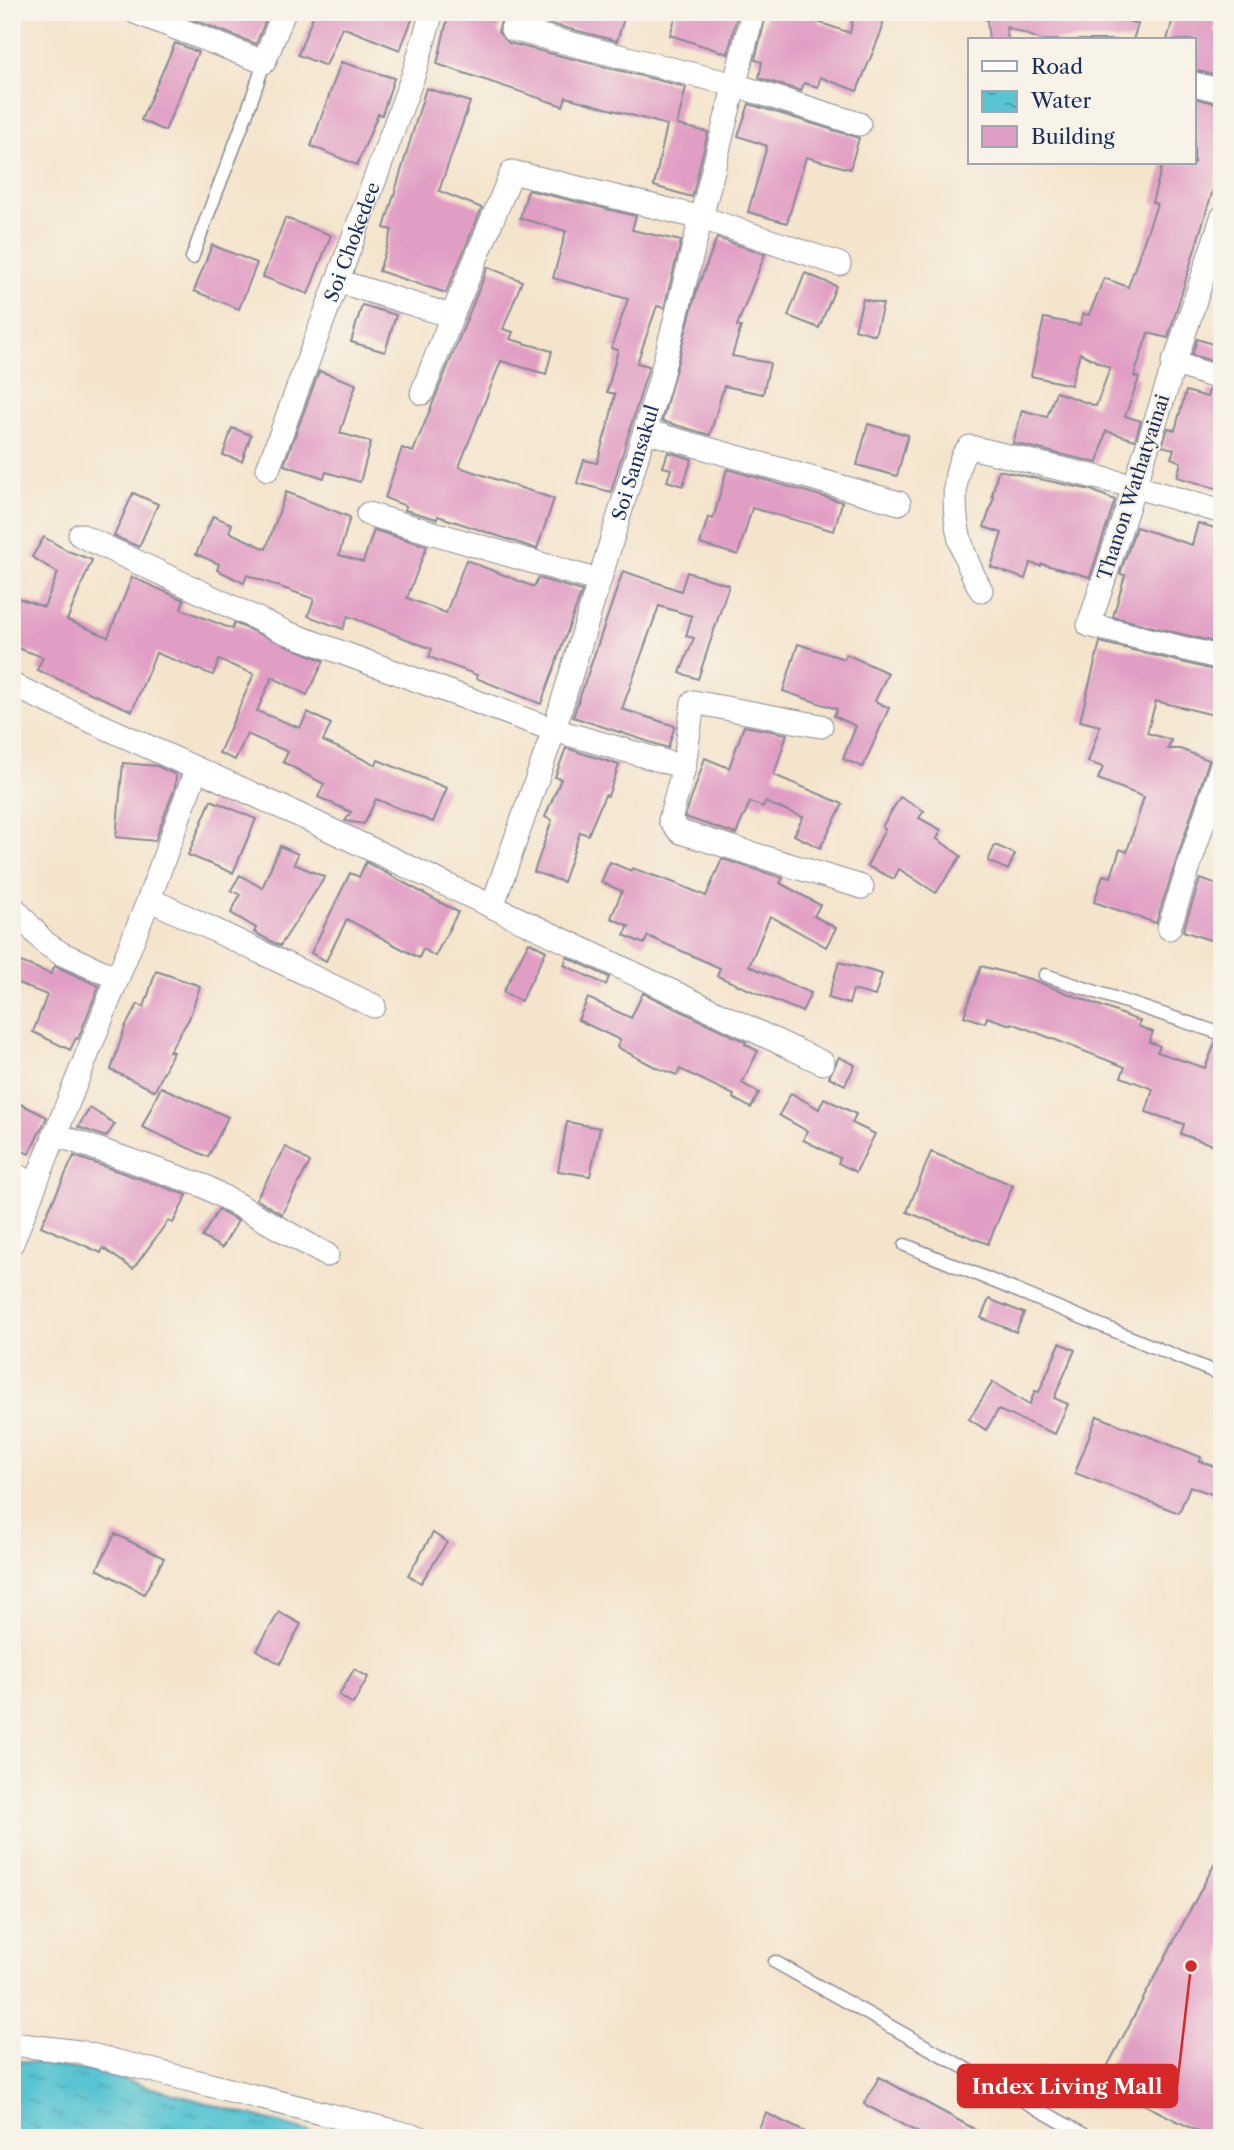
<svg xmlns="http://www.w3.org/2000/svg" width="1234" height="2150" viewBox="0 0 1234 2150" font-family="'Libre Caslon Text',serif">
  <style>
    .water { fill: url(#water-ripples); stroke: #3a7a98; stroke-width: 2 }
    .building { fill: #e19ec4 }
    .lines { fill: none; stroke-linecap: round; stroke-linejoin: round }
    .service-casing { stroke: #888a95; stroke-width: 15 }
    .minor-casing { stroke: #888a95; stroke-width: 25 }
    .service { stroke: #fff; stroke-width: 12 }
    .minor { stroke: #fff; stroke-width: 23 }
    .labels { text-anchor: middle; stroke-width: 5; stroke-linejoin: round; paint-order: stroke }
    .street-label { font-size: 19px; fill: #1b2f5e; stroke: #f7f3e8 }
    .leader { fill: none; stroke: #d62828; stroke-width: 2.5 }
    .callout-dot { fill: #d62828; stroke: #f7f3e8; stroke-width: 2.5 }
    .callout { fill: #d62828; stroke: #d62828; stroke-width: 2.5 }
    .callout-label { font-size: 21px; text-anchor: middle; font-weight: bold; fill: #fff }
  </style>
  <defs>
    <pattern id="water-ripples" width="26" height="14" patternUnits="userSpaceOnUse" patternTransform="scale(1.75)"><rect width="26" height="14" fill="#58c4d2"/><path d="M2 4q2-2 4 0t4 0M15 11q2-2 4 0t4 0" fill="none" stroke="#48a0ae"/></pattern>
  </defs>
  <rect width="100%" height="100%" fill="#f7f3e8"/>
  <filter id="ink" filterUnits="userSpaceOnUse"><feTurbulence type="fractalNoise" baseFrequency=".0143" numOctaves="2"/><feDisplacementMap in="SourceGraphic" scale="14" xChannelSelector="R" yChannelSelector="G"/><feConvolveMatrix kernelMatrix="1 2 1 2 8 2 1 2 1" color-interpolation-filters="sRGB"/></filter>
  <filter id="wash" filterUnits="userSpaceOnUse"><feTurbulence type="fractalNoise" baseFrequency=".00686" numOctaves="4" result="noise"/><feDisplacementMap in="SourceGraphic" scale="28" xChannelSelector="R" yChannelSelector="G"/><feGaussianBlur stdDeviation="1.57" result="paint"/><feColorMatrix in="noise" values="0 0 0 0 0 0 0 0 0 0 0 0 0 0 0 0 0 1.4 0 .05"/><feComposite in="paint" operator="in"/></filter>
  <g filter="url(#wash)">
    <rect width="100%" height="100%" fill="#f4e4cc"/>
    <path class="water" d="M12 2060 96 2072 331 2138H12Z"/>
    <g id="blocks">
      <g class="building">
        <path d="M174 12H269L256 44Z"/>
        <path d="M307 12H415L400 50 342 27 326 66 298 55 313 16Z"/>
        <path d="M449 12H626L617 41 515 15 502 19 498 32 509 43 686 87 677 125 708 132 692 197 654 186 667 125 566 97 563 106 437 64Z"/>
        <path d="M677 12H738L728 54 670 35Z"/>
        <path d="M767 12H820L818 22 850 33 854 12H885L882 30 857 91 820 77 818 87 804 83 801 91 759 78 762 62 755 60Z"/>
        <path d="M971 12H1097L1138 24 1133 40H1042L1006 27 1008 40H989L987 20Z"/>
        <path d="M1175 12H1220L1214 31 1222 34V63L1218 76 1194 70V40H1167Z"/>
        <path d="M175 43 198 52 165 131 141 120Z"/>
        <path d="M341 62 394 78 382 115 378 114 357 165 311 146Z"/>
        <path d="M426 88 470 102 439 191 482 208 446 293 379 271 392 230 384 228Z"/>
        <path d="M1194 98 1222 105V160L1168 338 1148 333 1134 376 1139 378 1125 416 1141 421 1135 440 1106 431 1098 463 1013 443 1022 410 1047 417 1056 392 1096 406 1110 368 1080 353 1071 385 1031 376 1044 318 1080 325 1083 314 1089 315 1104 278 1128 287 1157 204 1152 202 1163 163H1194Z"/>
        <path d="M749 104 859 138 850 169 806 157 787 223 748 212 767 146 738 136Z"/>
        <path d="M528 190 636 216 632 230 681 241 664 308 657 306 637 363 649 366 611 492 577 483 584 460 597 463 611 414 615 394 607 392 618 350 611 348 628 299 553 278 566 231 520 218Z"/>
        <path d="M285 218 331 235 308 294 263 277Z"/>
        <path d="M717 238 765 254 737 326 741 327 732 356 770 363 763 394 724 386 710 435 662 421 697 289Z"/>
        <path d="M212 245 257 263 239 309 194 291Z"/>
        <path d="M488 267 522 281 503 329 513 332 510 339 552 351 546 374 501 361 459 467 554 499 537 549 438 516 437 519 405 510 406 506 385 498 402 448 413 452Z"/>
        <path d="M805 273 836 286 819 328 788 316Z"/>
        <path d="M863 299 883 304 875 335 855 329Z"/>
        <path d="M362 305 396 315 385 352 351 342Z"/>
        <path d="M1197 339 1222 347V364L1192 355Z"/>
        <path d="M319 371 356 384 340 433 371 442 360 482 326 472 324 478 284 465Z"/>
        <path d="M1209 390 1222 393V490L1177 477 1181 462 1171 458 1174 449 1162 446 1168 428 1175 430 1186 391 1207 397Z"/>
        <path d="M868 424 908 435 897 476 857 465Z"/>
        <path d="M232 428 251 435 242 461 223 455Z"/>
        <path d="M668 452 692 459 683 486 667 481 671 469 663 467Z"/>
        <path d="M727 469 842 502 834 531 752 508 738 555 700 544 708 517 713 519Z"/>
        <path d="M998 470 1091 490 1115 500 1090 577 1042 564 1041 566 1030 563 1025 579 991 567 1002 533 984 527 994 497 992 496Z"/>
        <path d="M286 492 350 517 339 555 363 562 374 530 427 546 407 598 446 613 466 560 534 587 538 578 582 591 541 704 476 678 477 675 429 657 432 649 348 616 343 629 308 616 314 599 247 575 244 583 217 570 219 564 196 554 213 516 232 524 229 532 266 549Z"/>
        <path d="M133 493 158 504 139 547 114 536Z"/>
        <path d="M1198 523 1222 530V644L1113 617 1125 575 1120 574 1136 527 1192 545Z"/>
        <path d="M44 537 68 551 92 560 67 620 108 637 132 577 184 600 181 609 232 629 234 623 324 661 307 695 272 677 257 711 300 728 308 712 331 724 323 741 376 765 378 760 447 788 433 822 376 799 364 824 345 821 351 812 318 797 324 784 283 762 288 752 247 734 235 760 219 753 254 674 219 660 213 675 156 653 132 711 37 670 43 657 12 646V596L44 607 58 573 32 557Z"/>
        <path d="M623 571 681 591 687 572 729 585 698 679 680 673 694 638 686 636 692 616 659 606 622 709 675 726 668 748 573 717Z"/>
        <path d="M1100 642 1222 672V717L1156 701 1147 733 1171 740 1168 749H1180L1209 760 1156 923 1094 902 1103 875 1111 877 1120 849 1127 852 1144 797 1098 779 1103 767 1088 762 1100 726 1080 721Z"/>
        <path d="M798 644 844 659 846 654 888 673 875 701 889 708 863 767 843 759 856 726 834 716 837 709 783 691Z"/>
        <path d="M744 726 787 734 774 775 843 804 820 848 794 835 803 817 765 802 763 807 750 802 736 834 685 817 705 758 729 768Z"/>
        <path d="M566 748 619 765 608 796 605 795 588 835 580 832 563 882 534 872 552 820 545 817 561 779 555 777Z"/>
        <path d="M123 763 157 766 176 775 175 787 155 841 116 837Z"/>
        <path d="M900 797 924 811 919 818 941 830 937 839 961 856 936 893 899 869 894 879 867 866 885 829 882 827Z"/>
        <path d="M211 800 256 819 233 873 188 855Z"/>
        <path d="M995 845 1015 854 1008 870 988 861Z"/>
        <path d="M280 846 298 854 294 864 325 877 280 946 254 932 256 928 231 913 240 895 231 890 240 875 262 888Z"/>
        <path d="M722 859 783 878 780 883 820 905 814 916 836 928 826 947 770 916 749 966 811 993 802 1012 717 976 720 968 648 936 644 944 624 935 629 926 611 918 622 891 601 882 610 862 631 871 632 868 675 883 706 896Z"/>
        <path d="M366 862 458 912 435 956 423 949 419 958 347 919 326 961 311 953 350 873 359 877Z"/>
        <path d="M1200 879 1222 886V944L1183 931Z"/>
        <path d="M529 942 546 951 521 1001 503 992Z"/>
        <path d="M567 957 609 977 606 985 564 965Z"/>
        <path d="M16 960 51 974 55 966 99 986 78 1039 76 1038 70 1050 33 1032 47 995 12 981Z"/>
        <path d="M839 962 882 974 875 996 853 990 849 1004 828 998Z"/>
        <path d="M981 966 1030 979 1140 1021 1138 1026 1153 1032 1149 1042 1160 1046 1157 1052 1205 1068 1216 1041 1222 1043V1148L1181 1134 1184 1124 1146 1112 1153 1089 1121 1077 1125 1067 1012 1023 1011 1025 987 1017 985 1023 964 1016Z"/>
        <path d="M156 971 200 986 189 1019 169 1051 173 1052 155 1091 111 1070 125 1027 138 1004 144 1007Z"/>
        <path d="M643 993 746 1042 745 1044 758 1051 742 1083 759 1093 751 1108 733 1098 734 1095 680 1069 677 1075 657 1068 617 1047 620 1040 578 1020 588 998 631 1018Z"/>
        <path d="M839 1057 855 1065 845 1085 829 1077Z"/>
        <path d="M161 1087 228 1117 208 1157 142 1127Z"/>
        <path d="M791 1093 819 1109 824 1098 856 1114 852 1123 875 1134 856 1172 838 1163 840 1158 803 1140 807 1131 779 1115Z"/>
        <path d="M21 1104 47 1117 29 1154 12 1146V1121Z"/>
        <path d="M90 1108 115 1124 106 1137 78 1127Z"/>
        <path d="M567 1122 600 1128 590 1176 558 1171Z"/>
        <path d="M286 1147 310 1162 282 1214 256 1199Z"/>
        <path d="M931 1152 1013 1185 988 1244 907 1212Z"/>
        <path d="M74 1156 187 1195 173 1223 168 1221 133 1269 103 1248 101 1253 41 1226Z"/>
        <path d="M218 1210 238 1221 222 1248 202 1237Z"/>
        <path d="M989 1299 1024 1313 1016 1332 981 1318Z"/>
        <path d="M1060 1343 1075 1350 1054 1398 1068 1404 1055 1434 998 1410 986 1430 969 1419 993 1382 1029 1405 1035 1391 1039 1392Z"/>
        <path d="M1097 1416 1201 1457 1200 1461 1222 1469V1498L1190 1486 1179 1513 1075 1473Z"/>
        <path d="M433 1533 447 1542 421 1583 408 1575Z"/>
        <path d="M115 1534 164 1558 144 1594 97 1569Z"/>
        <path d="M279 1612 301 1624 280 1664 257 1650Z"/>
        <path d="M354 1669 368 1677 353 1704 339 1695Z"/>
        <path d="M1222 1850V2138H1211L1099 2082Z"/>
        <path d="M879 2077 991 2138H928L864 2104Z"/>
        <path d="M766 2113 817 2138H754Z"/>
      </g>
    </g>
  </g>
  <g filter="url(#ink)">
    <use href="#blocks" fill-opacity="0" stroke="#888a95" stroke-width="2"/>
    <g class="lines">
      <defs>
        <g id="service">
          <path d="M192 258C215 192 244 128 264 62"/>
          <path d="M1045 975 1222 1034"/>
          <path d="M905 1245 1222 1375"/>
          <path d="M775 1962 1090 2138"/>
        </g>
        <g id="minor">
          <path d="M135 12 264 62 284 12"/>
          <path d="M512 29 735 85 859 124"/>
          <path d="M1194 84 1222 91"/>
          <path d="M1222 218 1089 625 1222 658"/>
          <path d="M337 281 452 316 512 172 702 218 839 264"/>
          <path d="M1173 363 1222 379"/>
          <path d="M422 393 452 316"/>
          <path d="M645 431 899 503"/>
          <path id="s1" d="M268 469 413 76 432 12"/>
          <path d="M368 514 599 581"/>
          <path d="M80 535 285 632 554 730 684 767"/>
          <path d="M981 590C961 554 952 523 956 481 958 468 960 456 970 447L1133 486 1222 512"/>
          <path d="M12 685 301 816 823 1063"/>
          <path d="M821 726 693 702 684 767 670 820 680 832 862 887"/>
          <path d="M149 899 374 1006"/>
          <path d="M12 906 45 943 62 954 117 978"/>
          <path id="s2" d="M492 907 554 730 659 384 753 12"/>
          <path d="M1169 928 1222 764"/>
          <path d="M54 1134 204 1186 327 1255"/>
          <path d="M12 1173 35 1185"/>
          <path d="M12 1243 149 899 196 770"/>
          <path d="M12 2044 79 2052 421 2138"/>
        </g>
      </defs>
      <use href="#service" class="service-casing"/>
      <use href="#minor" class="minor-casing"/>
      <use href="#service" class="service"/>
      <use href="#minor" class="minor"/>
    </g>
  </g>
  <g class="labels">
    <g class="street-label">
      <text dy="7" stroke="none"><textPath href="#s1" startOffset="242">Soi Chokedee</textPath></text>
      <text dy="7" stroke="none"><textPath href="#s2" startOffset="467">Soi Samsakul</textPath></text>
      <text transform="translate(1133 487) rotate(-72)" y="7">Thanon Wathatyainai</text>
    </g>
  </g>
  <path class="leader" d="M1191 1966L1177 2086"/>
  <circle class="callout-dot" cx="1191" cy="1966" r="7"/>
  <rect class="callout" x="958" y="2065" width="219" height="42" rx="7"/>
  <g class="callout-label">
    <text x="1067" y="2094">Index Living Mall</text>
  </g>
  <rect width="1234" height="2150" fill="none" stroke="#f7f3e8" stroke-width="42"/>
  <rect x="968" y="38" width="228" height="126" fill="#f7f3e8" stroke="#9fa5b1" stroke-width="2"/>
  <rect x="982" y="61" width="35" height="10" fill="#ffffff" stroke="#9fa5b1" stroke-width="2"/>
  <text x="1031" y="74" font-size="21" fill="#1b2f5e">Road</text>
  <rect x="982" y="91" width="35" height="21" fill="url(#water-ripples)" stroke="#9fa5b1" stroke-width="2"/>
  <text x="1031" y="108" font-size="21" fill="#1b2f5e">Water</text>
  <rect x="982" y="126" width="35" height="21" fill="#e19ec4" stroke="#9fa5b1" stroke-width="2"/>
  <text x="1031" y="144" font-size="21" fill="#1b2f5e">Building</text>
</svg>
